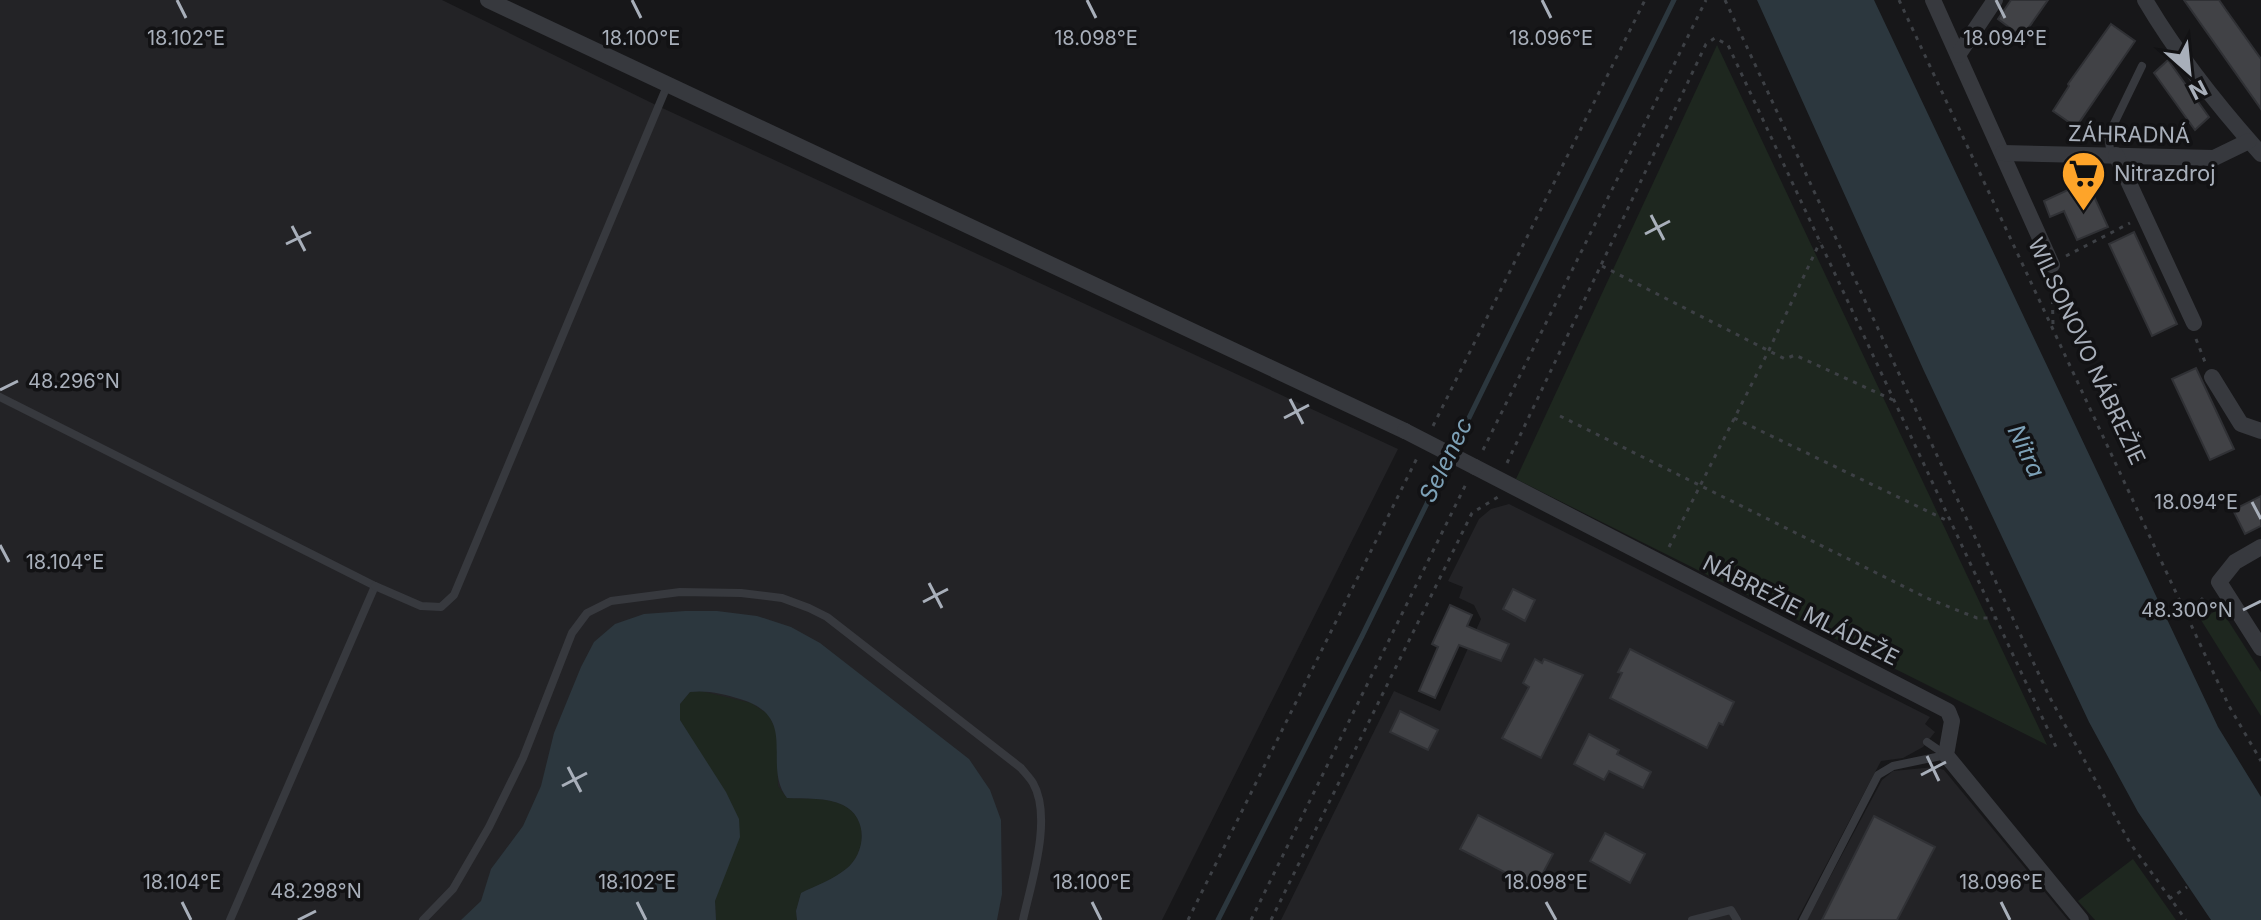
<svg xmlns="http://www.w3.org/2000/svg" width="2261" height="920" viewBox="0 0 2261 920" font-family="Inter,sans-serif">
  <style>
    .built { fill: #232326 }
    .green { fill: #1e271f }
    .water { fill: #2c373e }
    .lines { fill: none; stroke-linecap: round; stroke-linejoin: round }
    .stream { stroke: #2c373e; stroke-width: 5 }
    .building { fill: #414246; stroke: #303135; stroke-width: 2 }
    .path { stroke: #3d4045; stroke-width: 3; stroke-dasharray: 4 6; stroke-linecap: butt }
    .service { stroke: #37393e; stroke-width: 8 }
    .minor { stroke: #37393e; stroke-width: 16 }
    .minor-bridge { stroke: #37393e; stroke-width: 16 }
    .ticks { fill: none; stroke: #a8afba; stroke-width: 3 }
    .labels { text-anchor: middle; stroke-width: 7; stroke-linejoin: round; paint-order: stroke }
    .street-label { font-size: 22px; fill: #a8afba; stroke: #121214 }
    .poi-label { font-size: 22px; fill: #a8afba; stroke: #121214; text-anchor: start }
    .water-label { font-size: 24px; font-style: italic; fill: #7da1b7; stroke: #121214 }
    .ticks-label { font-size: 20px; text-anchor: middle; fill: #a8afba; stroke: #121214; stroke-width: 7; stroke-linejoin: round; paint-order: stroke }
  </style>
  <rect width="100%" height="100%" fill="#171719"/>
  <g class="built">
    <path d="M0 0H442L658 106 1398 449 1162 920H0Z"/>
    <path d="M1509 504 1930 717 1925 724 1935 732 1923 747 1903 758 1881 761 1797 920H1281L1394 691 1440 711 1481 619 1474 605 1459 598 1463 587 1448 581 1479 519 1491 509Z"/>
    <path d="M1935 767 1944 770 2068 920H1807L1882 780 1893 771Z"/>
  </g>
  <g class="green">
    <path d="M1717 45 2047 745 1516 479Z"/>
    <path d="M2220 608 2261 672V716L2201 620Z"/>
    <path d="M701 691 751 703 768 714 777 732 778 786 787 798C805 799 827 797 843 805 869 818 866 853 846 869 834 879 816 886 801 893L796 911 797 920H716L715 901 721 881 680 720V704L690 692Z"/>
    <path d="M2133 859 2176 920H2095L2078 901Z"/>
  </g>
  <g class="water">
    <path d="M1757 0H1874L2218 727 2261 797V920H2211L2138 812 2089 722 1924 371Z"/>
    <path d="M685 611H717L757 616 791 627 820 643 969 759 990 790 1001 820 1002 894 997 920H797L796 911 801 893C815 886 834 879 846 869 866 853 869 818 843 805 827 797 805 799 787 798 761 764 801 717 740 699 723 694 708 690 690 692L680 704V720L726 792 739 819 740 837 715 901 716 920H461L481 901 491 869 523 826 541 786 554 733 581 667 594 642 615 624 644 614Z"/>
  </g>
  <g class="lines">
    <path class="stream" d="M1218 920 1362 636 1674 0"/>
  </g>
  <g class="building">
    <path d="M2011 0H2048L2022 37 1998 19Z"/>
    <path d="M2184 0H2219L2226 10 2261 59V109Z"/>
    <path d="M2111 24 2135 41 2076 127 2053 111 2069 86 2068 84Z"/>
    <path d="M2168 60 2209 117 2195 130 2154 73Z"/>
    <path d="M2087 181 2108 227 2077 240 2064 211 2050 217 2044 201Z"/>
    <path d="M2134 232 2177 324 2152 336 2109 244Z"/>
    <path d="M2196 368 2234 449 2210 460 2172 379Z"/>
    <path d="M2261 496V526L2245 534 2233 510Z"/>
    <path d="M1513 589 1535 600 1525 621 1503 609Z"/>
    <path d="M1450 605 1472 615 1467 626 1509 644 1501 661 1459 645 1435 698 1419 691 1438 647 1432 644Z"/>
    <path d="M1630 649 1734 702 1723 725 1719 723 1707 748 1610 698 1622 673 1618 672Z"/>
    <path d="M1535 659 1542 663 1544 659 1583 675 1541 758 1502 738 1529 687 1523 683Z"/>
    <path d="M1400 711 1438 730 1428 750 1390 732Z"/>
    <path d="M1589 734 1619 750 1617 754 1651 772 1643 788 1609 771 1604 780 1574 764Z"/>
    <path d="M1478 815 1553 854 1535 888 1460 849Z"/>
    <path d="M1874 816 1935 847 1897 920H1822Z"/>
    <path d="M1605 833 1645 854 1630 883 1590 861Z"/>
  </g>
  <g class="lines">
    <g class="path">
      <path d="M1725 0 2049 696 2130 843 2186 920"/>
      <path d="M1899 0 2229 706 2261 761"/>
      <path d="M2066 256 2130 223"/>
      <path d="M1602 266 1785 359 1795 355 1893 400"/>
      <path d="M2052 280 2053 325"/>
      <path d="M2196 339 2205 362"/>
      <path d="M1560 416 1929 599 1977 618H1995"/>
      <path d="M1734 418 1950 522"/>
      <path d="M1433 426 1645 0"/>
      <path d="M1483 450 1706 0"/>
      <path d="M1507 463 1706 44 1715 38 1728 45 2057 749"/>
      <path d="M1669 547 1769 350 1820 242"/>
      <path d="M2186 615 2206 595"/>
      <path d="M2169 899 2187 887"/>
      <path d="M1188 920 1417 458"/>
      <path d="M1251 920 1467 482"/>
      <path d="M1271 920 1472 513 1498 497"/>
    </g>
    <g class="service">
      <path d="M2111 155 2108 136 2142 66"/>
      <path d="M0 397 375 586 230 920"/>
      <path d="M375 586 421 606 441 607 454 595 667 86"/>
      <path d="M423 920 453 889 489 827 523 758 572 633 587 613 611 601 680 592 741 593 782 598 809 608 827 617 1021 768C1025 773 1030 778 1033 783 1053 818 1031 883 1023 920"/>
      <path d="M1692 920 1731 910 1737 920"/>
      <path d="M1803 920 1878 775 1893 766 1946 755 1927 742"/>
    </g>
    <g class="minor">
      <path d="M488 0 1405 431"/>
      <path d="M1933 0 2052 265"/>
      <path d="M2145 0C2178 56 2218 106 2261 154"/>
      <path d="M1958 55 1995 0"/>
      <path d="M2003 153 2214 158 2249 141"/>
      <path d="M2116 155 2194 323"/>
      <path d="M2212 377 2241 424 2261 431"/>
      <path d="M1475 467 1948 711 1952 721 1946 755 2081 920"/>
      <path d="M2261 547 2235 562 2219 582 2261 648"/>
    </g>
    <path class="minor-bridge" d="M1405 431 1475 467"/>
  </g>
  <path class="ticks" d="M177 0 186 18M632 0 641 18M1087 0 1096 18M1542 0 1551 18M1996 0 2005 18M1651 215 1664 240M292 226 305 251M1645 234 1670 221M286 244 311 232M0 390 18 381M1290 399 1303 424M1284 418 1309 405M2252 502 2261 519M0 545 9 562M929 583 942 608M923 602 948 589M2243 610 2261 601M1927 756 1939 781M568 767 581 792M1921 775 1946 762M562 786 587 773M182 902 191 920M637 902 646 920M1092 902 1101 920M1546 902 1556 920M2001 902 2010 920M298 920 316 911"/>
  <defs>
    <symbol id="supermarket-pin" viewBox="-11 -11 22 30"><path d="M0 17L-7.5 6A9.5 9.5 0 1 1 7.5 6Z" fill="#fea429" stroke="#121214"/><path d="M-6-5.5h2.5l.6 2H6L4.5 2H-2.5L-4.4-4H-6ZM-1.5 3.2a1.3 1.3 0 1 0 .1 0ZM3 3.2a1.3 1.3 0 1 0 .1 0Z" fill="#111"/></symbol>
  </defs>
  <g fill-rule="evenodd">
    <use href="#supermarket-pin" x="2058" y="148" width="51" height="69"/>
  </g>
  <g class="labels">
    <g class="street-label">
      <text transform="translate(2129 134) rotate(1)" y="8">ZÁHRADNÁ</text>
      <text transform="translate(2087 351) rotate(65)" y="8">WILSONOVO NÁBREŽIE</text>
      <text transform="translate(1801 610) rotate(27)" y="8">NÁBREŽIE MLÁDEŽE</text>
    </g>
    <g class="poi-label">
      <text x="2114" y="181">Nitrazdroj</text>
    </g>
    <g class="water-label">
      <text transform="translate(2026 451) rotate(65)" y="8">Nitra</text>
      <text transform="translate(1446 460) rotate(-64)" y="8">Selenec</text>
    </g>
  </g>
  <g class="ticks-label">
    <text x="186" y="45">18.102°E</text>
    <text x="641" y="45">18.100°E</text>
    <text x="1096" y="45">18.098°E</text>
    <text x="1551" y="45">18.096°E</text>
    <text x="2005" y="45">18.094°E</text>
    <text x="74" y="388">48.296°N</text>
    <text x="2196" y="509">18.094°E</text>
    <text x="65" y="569">18.104°E</text>
    <text x="2187" y="617">48.300°N</text>
    <text x="182" y="889">18.104°E</text>
    <text x="637" y="889">18.102°E</text>
    <text x="1092" y="889">18.100°E</text>
    <text x="1546" y="889">18.098°E</text>
    <text x="2001" y="889">18.096°E</text>
    <text x="316" y="898">48.298°N</text>
  </g>
  <g transform="translate(2189 72) rotate(153)" stroke="#121214" stroke-width="6" paint-order="stroke">
  <path d="M0-6L14 30L0 20L-14 30Z" fill="#a8afba"/>
  <text y="-12" font-size="22" font-weight="bold" text-anchor="middle" fill="#a8afba">N</text>
  </g>
</svg>
